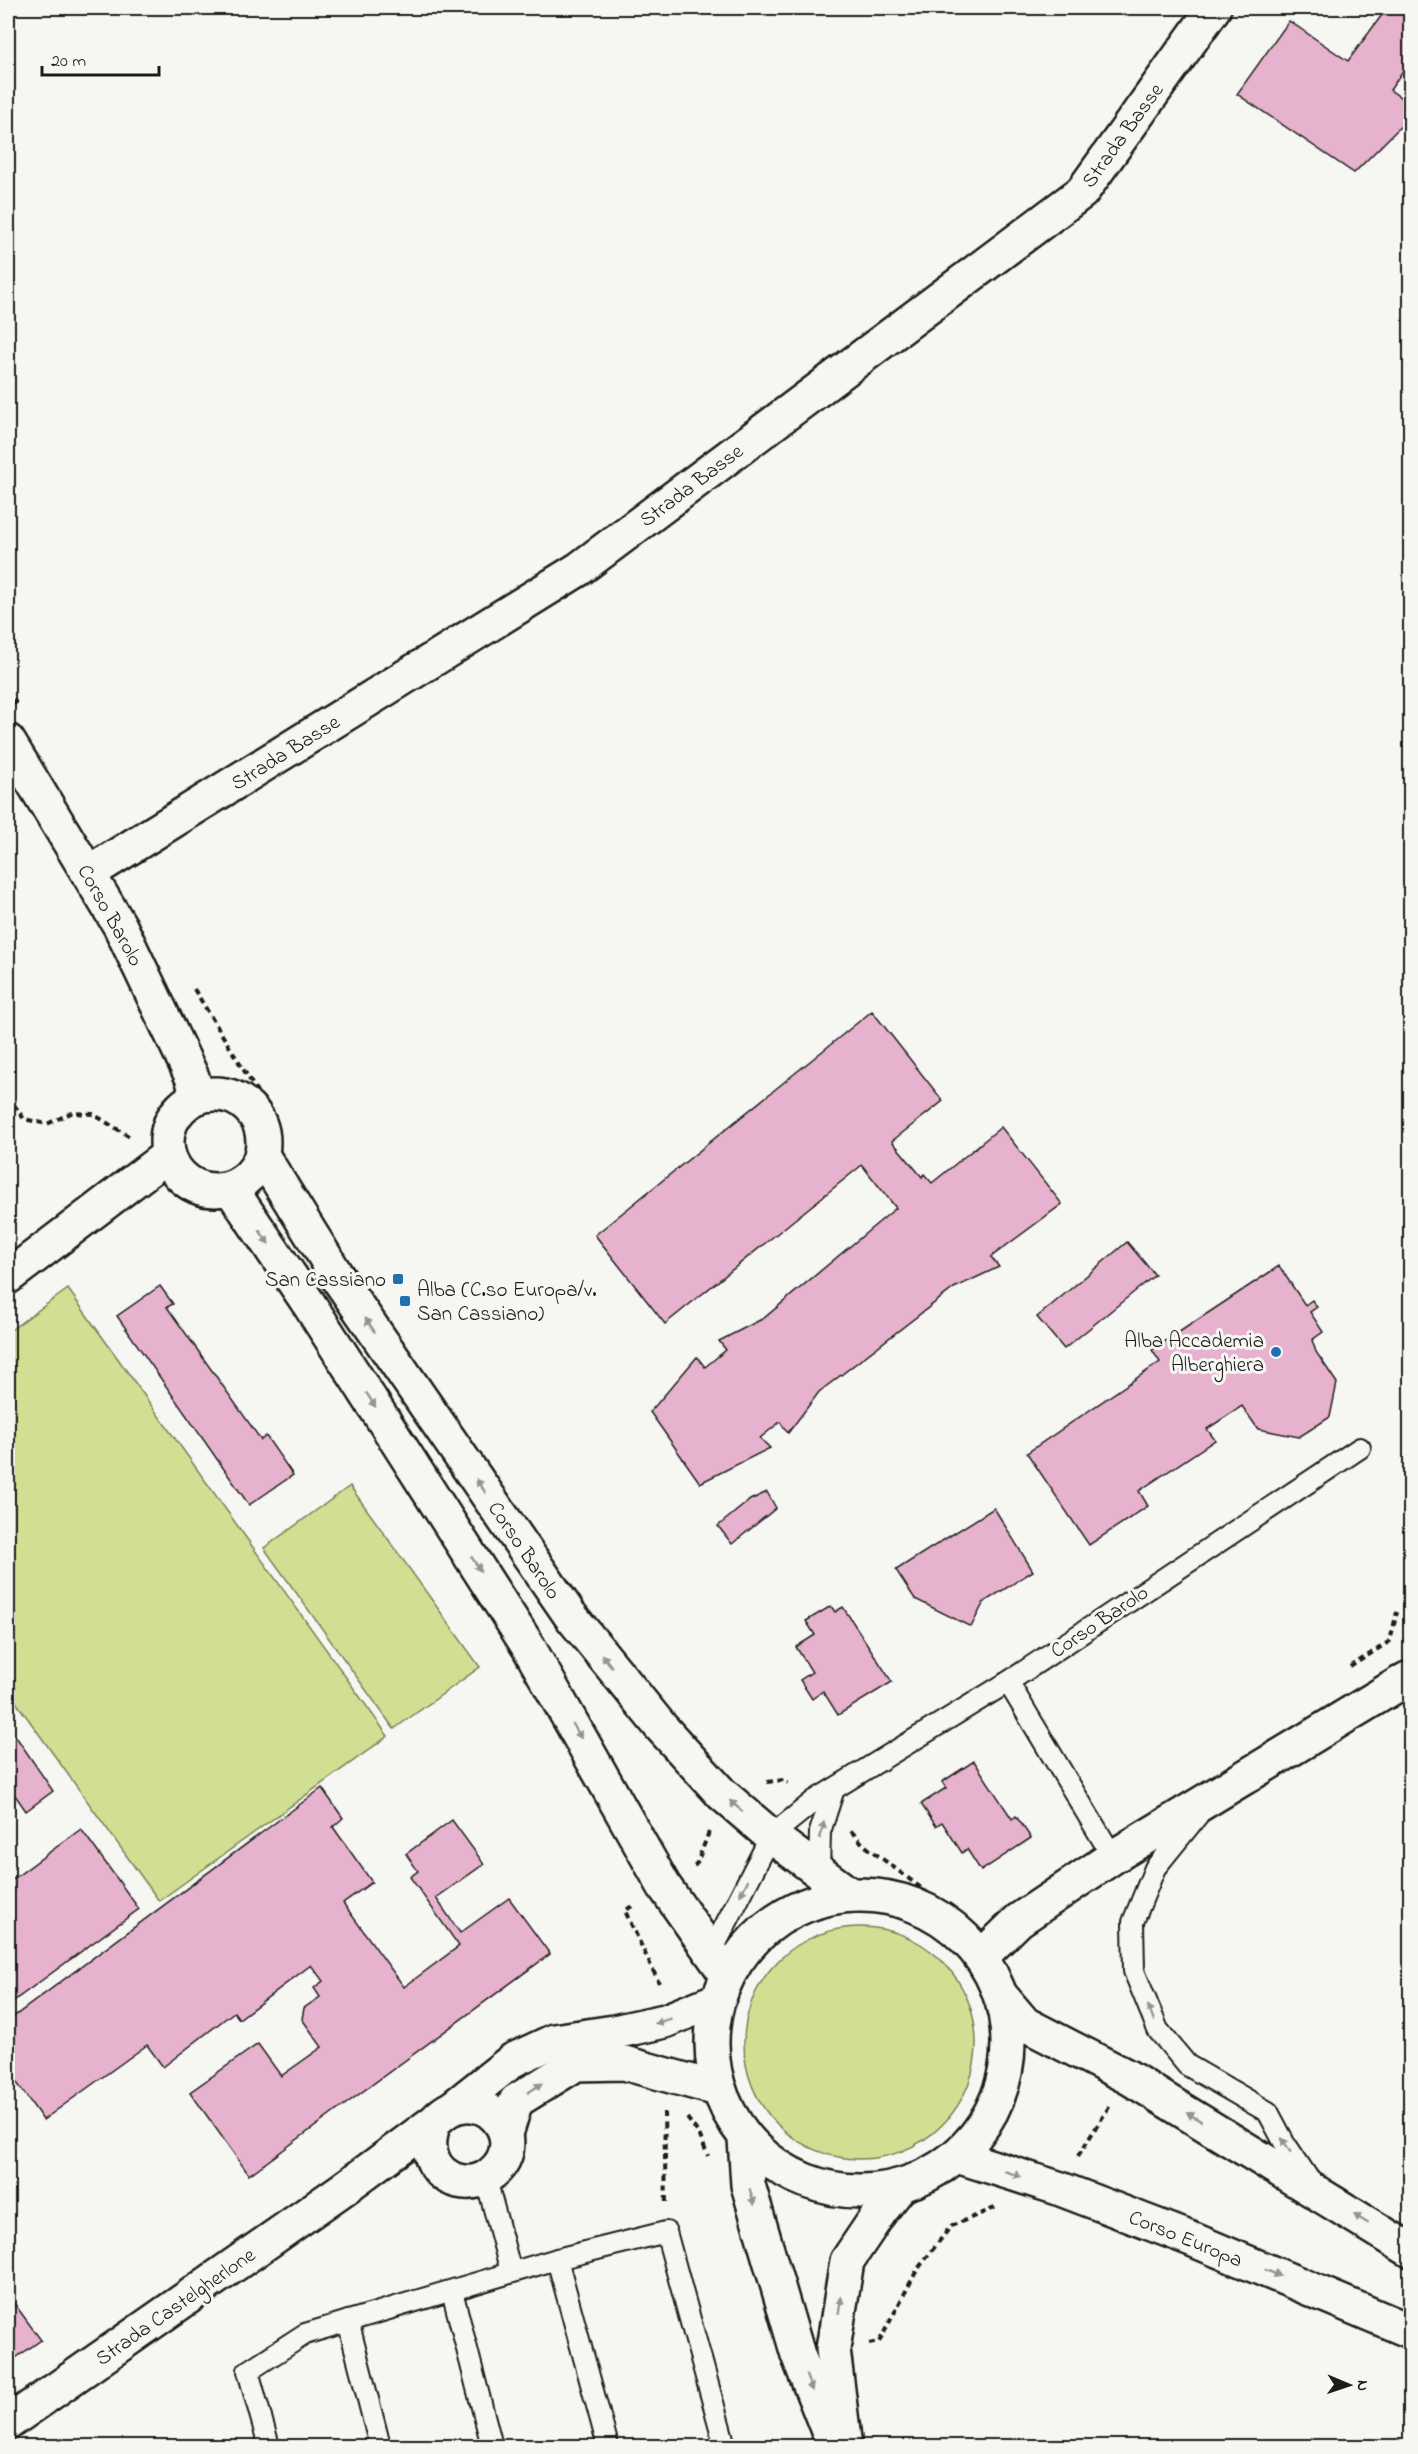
<svg xmlns="http://www.w3.org/2000/svg" width="1418" height="2454" viewBox="0 0 1418 2454" font-family="'Indie Flower',sans-serif">
  <style>
    .green { fill: #d1df92; stroke: #767e57; stroke-width: 1.5 }
    .building { fill: #e7b2cd; stroke: #1c1c1c; stroke-width: 1.5 }
    .lines { fill: none; stroke-linecap: round; stroke-linejoin: round }
    .service-casing { stroke: #1c1c1c; stroke-width: 24 }
    .minor-casing { stroke: #1c1c1c; stroke-width: 38 }
    .secondary-casing { stroke: #1c1c1c; stroke-width: 38 }
    .path { stroke: #1c1c1c; stroke-width: 4; stroke-dasharray: 6 4.5; stroke-linecap: butt }
    .service { stroke: #f6f6f2; stroke-width: 20 }
    .minor { stroke: #f6f6f2; stroke-width: 33 }
    .secondary { stroke: #f6f6f2; stroke-width: 33 }
    .oneway { fill: #949492 }
    .poi-dot { fill: #1f6fb2; stroke: #f6f6f2; stroke-width: 2 }
    .labels { text-anchor: middle; stroke-width: 6; stroke-linejoin: round; paint-order: stroke }
    .street-label { font-size: 21px; fill: #1c1c1c; stroke: #f6f6f2 }
    .poi-label { font-size: 21px; fill: #1c1c1c; stroke: #f6f6f2; text-anchor: end }
  </style>
  <rect width="100%" height="100%" fill="#f6f6f2"/>
  <filter id="ink" filterUnits="userSpaceOnUse"><feTurbulence type="fractalNoise" baseFrequency=".0167" numOctaves="2"/><feDisplacementMap in="SourceGraphic" scale="12" xChannelSelector="R" yChannelSelector="G"/><feConvolveMatrix kernelMatrix="1 2 1 2 8 2 1 2 1" color-interpolation-filters="sRGB"/></filter>
  <g filter="url(#ink)">
    <g class="green">
      <path d="M68 1289 388 1736 159 1901 8 1691V1332Z"/>
      <path d="M350 1486 480 1667 394 1729 264 1548Z"/>
      <circle cx="860" cy="2043" r="116"/>
    </g>
    <g class="building">
      <path d="M1387 8H1410V61L1390 90 1410 104V117L1354 173 1237 94 1289 21 1348 61Z"/>
      <path d="M872 1011 943 1101 892 1141 922 1177 924 1174 932 1183 1001 1127 1062 1204 991 1257 999 1267 954 1288 819 1392 788 1433 780 1422 760 1438 770 1448 700 1483 650 1412 697 1357 705 1367 726 1350 719 1341 764 1318 896 1208 862 1165 665 1324 595 1235Z"/>
      <path d="M1127 1242 1155 1275 1064 1349 1037 1317Z"/>
      <path d="M1279 1266 1305 1305 1312 1300 1317 1307 1310 1312 1323 1332 1312 1340 1316 1352 1337 1383 1330 1417 1299 1437 1258 1429 1242 1406 1207 1429 1215 1440 1139 1491 1148 1506 1089 1545 1027 1453 1160 1362 1152 1350Z"/>
      <path d="M160 1286 173 1304 167 1307 261 1440 266 1436 293 1475 249 1505 117 1316Z"/>
      <path d="M767 1492 776 1508 732 1544 718 1526 750 1500Z"/>
      <path d="M994 1508 1033 1571 984 1602 971 1627 915 1599 896 1570Z"/>
      <path d="M831 1606 835 1612 843 1607 892 1682 838 1715 823 1691 812 1699 800 1680 812 1672 796 1647 815 1635 806 1621Z"/>
      <path d="M8 1725 53 1791 26 1811 8 1785Z"/>
      <path d="M974 1761 1012 1819 1016 1816 1031 1838 981 1871 967 1849 962 1853 942 1822 936 1826 921 1804 946 1788 942 1782Z"/>
      <path d="M322 1788 343 1818 333 1827 372 1882 343 1903 404 1987 459 1946 410 1877 418 1871 406 1854 452 1820 484 1864 436 1898 460 1933 509 1898 550 1954 249 2175 190 2092 258 2044 281 2076 322 2047 302 2019 304 2008 320 1997 314 1988 323 1981 311 1965 239 2019 234 2012 163 2067 147 2045 43 2120 8 2070V2021Z"/>
      <path d="M81 1829 139 1909 8 2005V1883Z"/>
      <path d="M8 2295 41 2340 10 2362 11 2365 8 2368Z"/>
    </g>
    <g class="lines">
      <defs>
        <g id="service">
          <path d="M1008 1682 1113 1857"/>
          <path d="M1198 1815 1155 1868 1133 1922 1134 1971 1158 2030 1187 2065 1268 2112 1284 2142 1312 2184"/>
          <path d="M819 1872 820 1832 834 1789"/>
          <path d="M711 1953 771 1836 814 1801 1008 1682 1360 1448"/>
          <path d="M486 2179 511 2272"/>
          <path d="M557 2259 608 2446"/>
          <path d="M452 2291 492 2446"/>
          <path d="M348 2321 380 2446"/>
          <path d="M269 2446 248 2371 305 2334 557 2259 666 2232 725 2446"/>
        </g>
        <g id="minor">
          <path d="M89 873 579 569 1082 192 1214 8"/>
          <path d="M8 1277 168 1155"/>
          <path d="M981 1957 1019 1920 1113 1857 1407 1679"/>
          <path d="M455 2106 513 2060 554 2041 614 2032 665 2021 717 2000"/>
          <path d="M506 2134 516 2101 576 2064 624 2063 718 2089"/>
          <path d="M745 2139 748 2185 798 2355 834 2446"/>
          <path d="M8 2423 343 2189 435 2121C478 2075 534 2138 492 2173 483 2181 470 2184 458 2181 430 2173 424 2145 435 2121"/>
          <path d="M844 2439 833 2349 847 2261 880 2212 900 2187"/>
        </g>
        <g id="secondary">
          <path d="M8 741 120 926 192 1077 198 1097"/>
          <circle cx="215" cy="1142" r="48"/>
          <path d="M262 1155 342 1284 570 1615 661 1727 722 1794 771 1836 849 1894"/>
          <path d="M231 1189 309 1304 528 1646 664 1886 727 1975"/>
          <circle cx="860" cy="2043" r="148"/>
          <path d="M1002 1997 1025 2024 1128 2077 1410 2250"/>
          <path d="M957 2156 1058 2188 1189 2238 1410 2331"/>
        </g>
      </defs>
      <use href="#service" class="service-casing"/>
      <use href="#minor" class="minor-casing"/>
      <use href="#secondary" class="secondary-casing"/>
      <g class="path">
        <path d="M8 690 17 705"/>
        <path d="M194 989 275 1121"/>
        <path d="M8 1096 24 1119 47 1124 71 1113 93 1114 130 1137"/>
        <path d="M181 1192 196 1200"/>
        <path d="M1350 1667 1390 1641 1397 1612"/>
        <path d="M767 1782 784 1780 788 1783"/>
        <path d="M851 1831 864 1845 965 1921"/>
        <path d="M694 1866 697 1863 709 1832"/>
        <path d="M632 1906 625 1911 659 1983"/>
        <path d="M664 2112 666 2204"/>
        <path d="M687 2118 699 2134 708 2156"/>
        <path d="M1078 2156 1109 2107"/>
        <path d="M869 2344 879 2342 917 2270 951 2226 997 2207"/>
      </g>
      <use href="#service" class="service"/>
      <use href="#minor" class="minor"/>
      <use href="#secondary" class="secondary"/>
    </g>
    <defs><path id="oneway-solid" d="M-6-.8H1V-3.2L6.5 0L1 3.2V.8H-6Z" transform="scale(1.5)"/></defs>
    <g class="oneway">
      <use href="#oneway-solid" transform="translate(264 1237) rotate(56)"/>
      <use href="#oneway-solid" transform="translate(370 1325) rotate(-124)"/>
      <use href="#oneway-solid" transform="translate(371 1400) rotate(57)"/>
      <use href="#oneway-solid" transform="translate(481 1486) rotate(-124)"/>
      <use href="#oneway-solid" transform="translate(476 1564) rotate(57)"/>
      <use href="#oneway-solid" transform="translate(607 1661) rotate(-129)"/>
      <use href="#oneway-solid" transform="translate(577 1731) rotate(60)"/>
      <use href="#oneway-solid" transform="translate(736 1806) rotate(-139)"/>
      <use href="#oneway-solid" transform="translate(822 1830) rotate(-77)"/>
      <use href="#oneway-solid" transform="translate(744 1888) rotate(117)"/>
      <use href="#oneway-solid" transform="translate(1151 2013) rotate(-112)"/>
      <use href="#oneway-solid" transform="translate(663 2021) rotate(163)"/>
      <use href="#oneway-solid" transform="translate(535 2088) rotate(-34)"/>
      <use href="#oneway-solid" transform="translate(1194 2117) rotate(-149)"/>
      <use href="#oneway-solid" transform="translate(1286 2145) rotate(-122)"/>
      <use href="#oneway-solid" transform="translate(1013 2174) rotate(18)"/>
      <use href="#oneway-solid" transform="translate(752 2197) rotate(74)"/>
      <use href="#oneway-solid" transform="translate(1361 2219) rotate(-148)"/>
      <use href="#oneway-solid" transform="translate(1273 2273) rotate(23)"/>
      <use href="#oneway-solid" transform="translate(840 2305) rotate(-81)"/>
      <use href="#oneway-solid" transform="translate(809 2383) rotate(68)"/>
    </g>
  </g>
  <g class="poi-dot">
    <rect x="392" y="1273" width="12" height="12" rx="3"/>
    <rect x="399" y="1295" width="12" height="12" rx="3"/>
    <circle cx="1276" cy="1352" r="6"/>
  </g>
  <g class="labels">
    <g class="street-label">
      <text transform="translate(1122 135) rotate(-54)" y="7">Strada Basse</text>
      <text transform="translate(691 485) rotate(-37)" y="7">Strada Basse</text>
      <text transform="translate(285 752) rotate(-32)" y="7">Strada Basse</text>
      <text transform="translate(111 915) rotate(61)" y="7">Corso Barolo</text>
      <text transform="translate(525 1550) rotate(56)" y="7">Corso Barolo</text>
      <text transform="translate(1099 1621) rotate(-34)" y="7">Corso Barolo</text>
      <text transform="translate(1186 2238) rotate(22)" y="7">Corso Europa</text>
      <text transform="translate(175 2306) rotate(-35)" y="7">Strada Castelgherlone</text>
    </g>
    <g class="poi-label">
      <text x="386" y="1286">San Cassiano</text>
      <text x="417" y="1296" text-anchor="start">Alba (C.so Europa/v.<tspan x="417" dy="24">San Cassiano)</tspan></text>
      <text x="1264" y="1347">Alba Accademia<tspan x="1264" dy="24">Alberghiera</tspan></text>
    </g>
  </g>
  <rect width="1418" height="2454" fill="none" stroke="#f6f6f2" stroke-width="30"/>
  <rect x="15" y="15" width="1388" height="2424" fill="none" stroke="#1c1c1c" stroke-width="2" filter="url(#ink)"/>
  <g transform="translate(1349 2385) rotate(92)" stroke="#f6f6f2" stroke-width="4.5" paint-order="stroke">
  <path d="M0-4.5L10 22L0 15L-10 22Z" fill="#1c1c1c"/>
  <text y="-9" font-size="16" font-weight="bold" text-anchor="middle" fill="#1c1c1c">N</text>
  </g>
  <path d="M42 66v9h117v-9" fill="none" stroke="#1c1c1c" stroke-width="3"/>
  <text x="51" y="66" font-size="18" fill="#1c1c1c" stroke="#f6f6f2" stroke-width="4.5" paint-order="stroke">20 m</text>
</svg>
